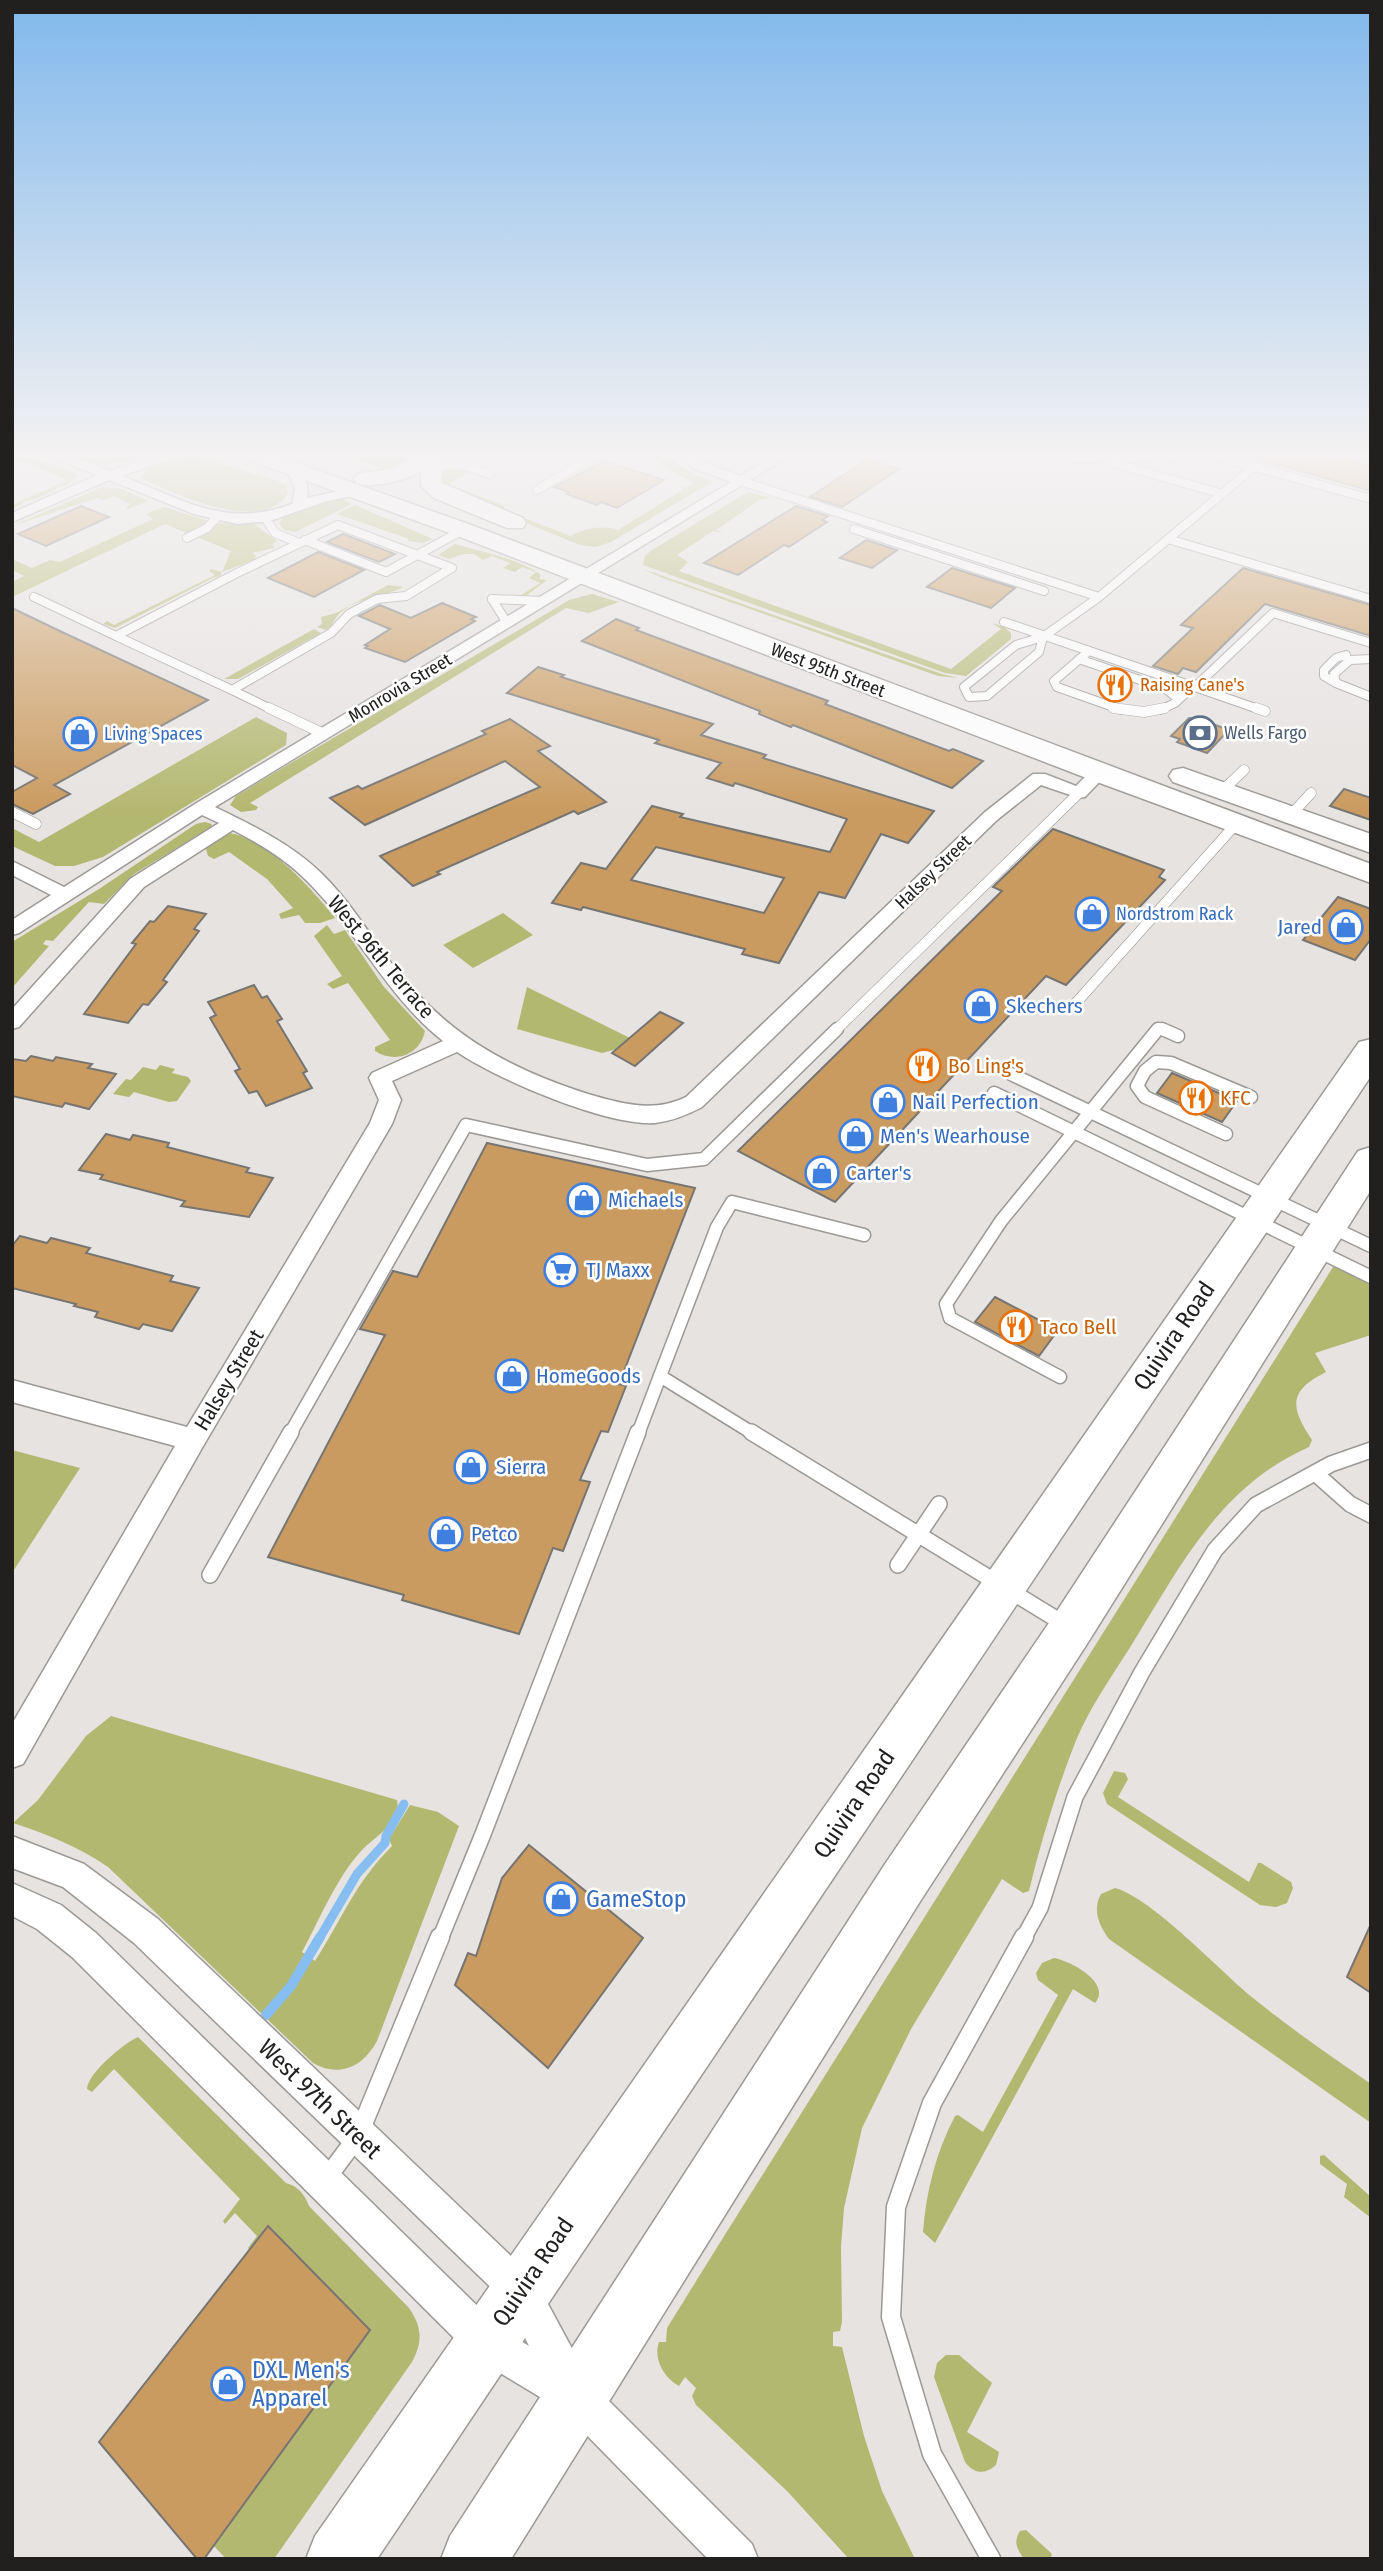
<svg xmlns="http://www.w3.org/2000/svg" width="1383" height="2571" viewBox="0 0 1383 2571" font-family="'Fira Sans Condensed',sans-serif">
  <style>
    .green { fill: #b3b870 }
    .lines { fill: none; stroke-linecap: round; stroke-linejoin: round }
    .stream-far1 { stroke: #86bef2; stroke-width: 9 }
    .stream { stroke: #86bef2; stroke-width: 10 }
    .building { fill: #ca9b60; stroke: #777572; stroke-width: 2; fill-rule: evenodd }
    .lane-far4-casing { stroke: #9b9996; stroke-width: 10 }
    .lane-far3-casing { stroke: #9b9996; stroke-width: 11 }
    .lane-far2-casing { stroke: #9b9996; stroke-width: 15 }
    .lane-far1-casing { stroke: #9b9996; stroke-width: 18 }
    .lane-casing { stroke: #9b9996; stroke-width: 21 }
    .street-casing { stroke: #9b9996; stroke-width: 3 }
    .primary-casing { stroke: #9b9996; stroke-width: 3 }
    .lane-far4 { stroke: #fff; stroke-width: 8 }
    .lane-far3 { stroke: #fff; stroke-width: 10 }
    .lane-far2 { stroke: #fff; stroke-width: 12 }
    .lane-far1 { stroke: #fff; stroke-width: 15 }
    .lane { stroke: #fff; stroke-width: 18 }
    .street { fill: #fff; fill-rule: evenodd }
    .primary { fill: #fff; fill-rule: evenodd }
    .labels { text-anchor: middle; stroke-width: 5; stroke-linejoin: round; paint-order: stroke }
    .far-street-label { font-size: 18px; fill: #21201f; stroke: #fff }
    .far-food-label { font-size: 18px; fill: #c56008; stroke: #fff; text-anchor: start }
    .far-service-label { font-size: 18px; fill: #4e5e75; stroke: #fff; text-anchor: start }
    .far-shop-label { font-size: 18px; fill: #366cbe; stroke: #fff; text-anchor: start }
    .shop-label { font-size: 21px; fill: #366cbe; stroke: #fff; text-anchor: start }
    .street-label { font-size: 21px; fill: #21201f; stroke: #fff }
    .food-label { font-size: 21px; fill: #c56008; stroke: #fff; text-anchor: start }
    .near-street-label { font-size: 24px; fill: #21201f; stroke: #fff }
    .near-shop-label { font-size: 24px; fill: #366cbe; stroke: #fff; text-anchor: start }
  </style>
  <rect width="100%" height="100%" fill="#e6e3e1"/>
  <g class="green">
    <path d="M59 452H154C121 462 104 471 71 455L74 453Z"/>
    <path d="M399 452 405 457 403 463 384 469 334 453Z"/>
    <path d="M647 452H663L684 469 712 482 611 542 596 547 580 545 499 512 443 485 441 481 445 468 465 470 478 474 469 472 448 484 505 506 502 510 571 536C584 528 604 525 618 530L684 489 677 485 686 488 694 483 663 466Z"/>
    <path d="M191 454 277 481 286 486 288 493C261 536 174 493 141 478L149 468Z"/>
    <path d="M12 455 42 461 78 474 77 476 66 485 58 486 56 490C45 495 33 500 21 502L24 503 12 509V505L68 480 19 460 12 463Z"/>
    <path d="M102 487 122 489 148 501 128 509 126 507 131 504 114 496 103 500 97 498 12 526Z"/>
    <path d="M748 492 779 500 768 498 758 501 716 530 723 533 713 531 677 555 688 562 679 571 951 669 1001 629 992 623 1004 627 1011 633V639L966 676 945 673 643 565 645 556 652 550Z"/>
    <path d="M340 498 352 504 295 532 285 530 279 524C287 505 322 501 340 498Z"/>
    <path d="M355 505 433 539 423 543 407 541 409 539 337 514Z"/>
    <path d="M164 507 215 523 254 524 277 541 272 544 274 548 252 553 257 556 254 557 256 559 222 572 220 576 213 578 115 628 103 624 107 621 114 625 215 575 209 571 211 569 222 572 231 551 165 524 12 597V582L24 576 12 570V559L32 568 50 560 60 562 153 519 146 514Z"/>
    <path d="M455 544C482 552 516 558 540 574V579L547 580 526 596 515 599 540 583 529 578 536 572 522 567 515 572 503 568 510 563 492 556 483 560 474 554H464L449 559 438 555Z"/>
    <path d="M643 569 942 674 958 678 938 676 660 577Z"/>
    <path d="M388 585 403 587C384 598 357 597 340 613 334 618 334 625 326 630L317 627 322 624 321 617 336 613Z"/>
    <path d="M592 594 619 602 589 613 566 608 250 803 258 807 256 810 241 812 230 805 236 796C346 729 459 666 569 600Z"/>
    <path d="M314 629 321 633 238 679H224Z"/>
    <path d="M256 717 287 733 286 745 103 857 74 866H55L12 846V828L39 842Z"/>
    <path d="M205 822 212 824 211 827 134 874 104 904 89 902 53 941 46 940 43 944 49 946 12 988V942L99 889 196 824Z"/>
    <path d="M227 833C264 835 313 890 335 918L320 923H305L299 915 281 919 279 914 293 908 267 879 229 852 214 859 208 856 206 849 210 843Z"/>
    <path d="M503 913 533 935 473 968 443 945Z"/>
    <path d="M327 925 334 934 345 930 384 987 425 1031C420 1055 395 1064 375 1051V1047L390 1040 348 983 333 989 327 984 342 976 314 936Z"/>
    <path d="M527 987 630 1038 617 1049 602 1053 517 1029Z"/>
    <path d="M160 1065 175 1069 172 1073 188 1077 191 1081 177 1101 169 1102 134 1092 129 1097 113 1094 126 1079 131 1080 143 1067 156 1070Z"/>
    <path d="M1333 1267 1346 1269 1371 1281V1335L1315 1353 1326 1372C1288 1391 1290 1407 1312 1440L1309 1447C1221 1486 1182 1563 1134 1641 1115 1672 1091 1705 1077 1738 1057 1788 1042 1838 1029 1891L1023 1893 1002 1879 911 2029 862 2128 844 2208 841 2247 842 2322 840 2331 833 2332V2346L842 2347 864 2436 882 2491 915 2559H849L788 2492 696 2405 692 2396 696 2388 685 2377 679 2386C664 2378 653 2359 659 2342H666L667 2328 721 2241Z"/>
    <path d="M12 1450 80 1468 12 1573Z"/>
    <path d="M111 1716 397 1800C402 1822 375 1837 362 1850 336 1878 320 1919 302 1952L315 1961C342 1919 355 1883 392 1846L389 1839 410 1805 438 1812 459 1826 377 2041C363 2067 339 2078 313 2063L108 1867C79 1847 47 1834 13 1823L38 1800 86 1736Z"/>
    <path d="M1114 1771 1125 1773 1128 1779 1118 1797 1249 1882 1258 1863H1261L1291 1882 1293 1888 1287 1903 1276 1907 1260 1905 1107 1804 1103 1793Z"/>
    <path d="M1115 1888C1152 1898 1220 1971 1253 1998 1291 2029 1331 2056 1371 2084V2123L1109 1939C1099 1925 1092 1910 1101 1894Z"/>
    <path d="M1054 1958C1071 1961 1112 1983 1095 2003L1073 1989 935 2243 923 2232C926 2192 936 2152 955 2116L958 2115 983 2132 1058 1995 1038 1980 1036 1973 1042 1963Z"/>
    <path d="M138 2037 286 2183C298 2186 305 2195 309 2206L409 2308C422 2327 423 2341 412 2362L274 2559H226L213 2545 370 2330 269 2226 250 2250 248 2248 257 2236 235 2213 225 2224 223 2221 240 2199 114 2069 92 2092 87 2089C88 2073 123 2044 138 2037Z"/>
    <path d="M1324 2155 1371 2197V2218L1344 2197 1347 2184 1320 2164V2156Z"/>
    <path d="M946 2355H959L992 2383 967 2432 999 2452 996 2465C985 2475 974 2474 965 2462L934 2377 937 2363Z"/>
    <path d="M1026 2530 1052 2554 1050 2559H1024C1017 2549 1013 2542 1020 2531Z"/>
  </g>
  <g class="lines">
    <path class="stream-far1" d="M319 1939 357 1874 385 1843 386 1836 404 1804"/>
    <path class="stream" d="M266 2015 291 1986 320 1937"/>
  </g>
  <g class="building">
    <path d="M1258 452H1321L1371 466V491L1257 459Z"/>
    <path d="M868 459 899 469 842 507 810 497Z"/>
    <path d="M604 461 664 480 617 508 601 502 597 505 566 494 569 492 554 487Z"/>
    <path d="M81 506 109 517 46 546 18 534Z"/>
    <path d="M796 506 828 516 822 520 827 522 789 547 784 545 738 575 704 563Z"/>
    <path d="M343 534 395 554 379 562 327 542Z"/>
    <path d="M866 540 897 550 872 568 840 558Z"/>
    <path d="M318 552 364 570 314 597 268 578Z"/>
    <path d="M952 568 1015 588 991 608 927 587Z"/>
    <path d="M1243 568 1371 605V636L1265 604 1196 672 1183 668 1178 674 1153 666 1193 628 1181 625Z"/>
    <path d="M442 603 476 617 471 619 475 621 405 662 365 648 368 646 365 645 390 629 359 616 380 605 411 618Z"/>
    <path d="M12 608 64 633 208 700 54 785 70 794 33 814 12 804V792L37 778 12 765Z"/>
    <path d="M616 619 639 628 636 630 828 701 825 704 949 751 953 749 983 761 952 788 793 725 791 727 759 714 760 711 582 641Z"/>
    <path d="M538 667 564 675 561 677 713 724 701 735 766 755 763 758 934 811 908 843 881 834 845 898 819 892 779 963 742 954 745 949 583 907 581 910 552 903 581 863 606 869 652 806 683 814 680 817 830 852 847 819 735 783 733 786 707 778 721 763 655 743 659 740 507 693ZM656 847 736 866 784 878 764 913 631 880Z"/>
    <path d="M1189 718 1199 719 1229 730 1207 753 1177 742 1180 739 1171 736Z"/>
    <path d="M510 719 550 746 538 751 606 802 578 814 574 811 437 872 440 874 413 886 380 856 540 787 505 761 365 825 330 798 358 786 362 789 486 734 482 731Z"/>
    <path d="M1344 789 1371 798V820L1330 806Z"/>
    <path d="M1053 829 1164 870 1159 877 1165 880 1066 985 1046 976 835 1202 738 1151 1002 891 993 887Z"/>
    <path d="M1338 897 1371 909V939L1355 960 1303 940Z"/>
    <path d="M168 906 206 914 194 929 199 931 163 980 167 982 148 1005 143 1004 128 1023 84 1014 136 944 132 943 150 921 154 922Z"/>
    <path d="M254 985 262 998 267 996 282 1019 277 1021 307 1071 303 1073 312 1088 266 1106 257 1091 249 1093 235 1071 240 1069 210 1018 216 1015 208 1002Z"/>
    <path d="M660 1012 683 1023 635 1066 612 1053Z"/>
    <path d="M31 1056 53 1061 56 1057 92 1064 88 1068 116 1074 89 1109 65 1103 62 1107 12 1096V1059L26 1061Z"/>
    <path d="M1172 1073 1237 1101 1222 1122 1157 1093Z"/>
    <path d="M106 1134 130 1140 133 1135 169 1143 167 1147 249 1168 246 1172 273 1178 249 1217 181 1206 185 1201 100 1179 103 1175 79 1170Z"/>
    <path d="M487 1143 695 1188 619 1384 626 1386 608 1432 601 1431 580 1480 590 1482 563 1551 553 1548 519 1634 402 1600 404 1595 268 1557 385 1335 360 1329 393 1271 417 1277Z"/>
    <path d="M20 1236 47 1243 51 1238 90 1248 86 1253 173 1276 170 1281 199 1288 172 1331 143 1324 139 1329 95 1317 98 1312 74 1306 76 1304 12 1288V1246Z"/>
    <path d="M995 1297 1058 1330 1039 1356 975 1322Z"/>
    <path d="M529 1845 643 1938 548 2068 455 1985 468 1953 476 1956 502 1878Z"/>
    <path d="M1371 1924V1993L1347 1977Z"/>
    <path d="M268 2226 370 2330 204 2559H197L99 2442Z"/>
  </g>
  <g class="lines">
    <defs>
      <g id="lane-far4">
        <path d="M572 452 587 460"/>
        <path d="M1051 452 1076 459 1215 456 1371 499"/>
        <path d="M1113 463 1223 494"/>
        <path d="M435 464 466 466 490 474"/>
        <path d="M741 481 1099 597"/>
        <path d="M537 490 587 460 608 452"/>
        <path d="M265 518 275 533 299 543"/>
        <path d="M854 529 1044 591"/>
        <path d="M187 538 207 528 217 517"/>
        <path d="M1168 539 1371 599"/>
        <path d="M305 540 386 572 463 530"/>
        <path d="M34 597 116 636 237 573 338 525 452 568"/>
        <path d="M492 599 543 601"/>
        <path d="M492 599 507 623"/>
        <path d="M1004 622 1195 687"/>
        <path d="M116 636 232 690"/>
        <path d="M1043 637 1039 652 987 696 969 697 964 687 1016 645Z"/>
        <path d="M1043 637 1099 597 1254 467"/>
        <path d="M1089 651 1054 681 1057 687 1122 710"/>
        <path d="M1079 659 1166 689 1178 699"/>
        <path d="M1371 659 1350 660 1334 674 1336 683 1371 697"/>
        <path d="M1336 683 1324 676V670L1336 658 1346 655"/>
        <path d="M273 710 232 690 331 633 349 614 377 599 406 596 450 569"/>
        <path d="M1160 710 1175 703 1193 686"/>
        <path d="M1261 710 1195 687 1273 613 1371 643"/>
      </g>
      <g id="lane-far3">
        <path d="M269 708 324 734"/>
        <path d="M1113 708 1144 712 1165 708"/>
        <path d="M1256 708 1265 711"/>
        <path d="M1223 790 1244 770"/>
        <path d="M12 812 36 824"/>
        <path d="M1291 815 1311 793"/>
        <path d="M1075 1004 1236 824"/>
        <path d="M835 1031 1079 793"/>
        <path d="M1157 1031 1159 1028 1166 1031"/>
      </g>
      <g id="lane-far2">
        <path d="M1162 1029 1178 1036"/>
        <path d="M1011 1074 1371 1246"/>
        <path d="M994 1093 1371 1277"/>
        <path d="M1226 1134 1145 1097 1137 1086 1145 1071 1156 1062 1171 1063 1251 1097"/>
        <path d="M1060 1377 950 1318 946 1304 1001 1221 1158 1029"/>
        <path d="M290 1434 466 1125 647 1165 704 1159 837 1029"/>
        <path d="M638 1434 660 1376"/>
        <path d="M754 1434 660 1376 717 1227 732 1202 864 1235"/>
      </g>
      <g id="lane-far1">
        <path d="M751 1432 1066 1625"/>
        <path d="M1315 1473 1350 1504 1371 1515"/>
        <path d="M898 1565 939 1504"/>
        <path d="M210 1575 291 1432"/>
        <path d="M440 1939 483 1834 638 1432"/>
        <path d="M1023 1939 1040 1908 1075 1797 1142 1672 1215 1550 1256 1505 1331 1464 1371 1450"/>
      </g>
      <g id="lane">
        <path d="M326 2179 358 2136 440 1937"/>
        <path d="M991 2559 932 2454 891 2317 896 2207 932 2103 1024 1937"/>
      </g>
      <g id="street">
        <path d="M39 452H61L110 471 169 452H191L122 476C184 500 226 529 292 504L295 489 287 469 294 465C305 469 309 487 307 498L356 487 363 491 361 494 324 502 270 521 237 524 194 514 109 480 12 522V513L97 475Z"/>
        <path d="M677 452H692L703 462 740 476 780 452H796L215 807C252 825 289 843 319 871 349 899 370 936 395 968 448 1035 507 1068 588 1094 623 1104 653 1113 686 1097L985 812 1033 774H1045L1076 786 1093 769H1105L1108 773 1085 797 1079 798 1041 785 997 820 702 1107C687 1115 672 1121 655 1123 606 1126 499 1080 457 1052L392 1081 401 1100 392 1124 202 1448 23 1764 12 1768V1724L175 1446 12 1402V1380L187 1427 370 1123 379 1100 369 1078 372 1073 443 1041C387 997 358 932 308 882 287 860 260 844 233 830L144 887 19 1027 12 1029V1009L130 879 219 823 202 815 19 933 12 935V920L51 895 12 875V861L64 887 195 804 731 482 693 468Z"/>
        <path d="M12 1836 84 1864 158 1919 534 2278 590 2382 752 2544 758 2559H708L563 2411 472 2356 72 1957 37 1929 12 1916V1883L61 1905 96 1933 500 2328 529 2346 508 2304 134 1943 63 1887 12 1868Z"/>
      </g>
      <g id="primary">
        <path d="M235 452H266L471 525 1371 864V883L1089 779 455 535 238 456Z"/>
        <path d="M403 452H441L447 460 441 477 442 483 523 518 526 523 523 528H507L434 498 421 486V471C405 481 376 488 357 484L354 479 357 474 394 468 408 460Z"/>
        <path d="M1183 768 1371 834V853L1173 782 1169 776 1173 770Z"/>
        <path d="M1371 1039V1076L377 2559H306L315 2536 1359 1042Z"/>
        <path d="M1371 1147V1190L1087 1644 921 1900 511 2559H441L450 2536 885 1864 1055 1614 1358 1151Z"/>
      </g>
    </defs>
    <use href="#lane-far4" class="lane-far4-casing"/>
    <use href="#lane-far3" class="lane-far3-casing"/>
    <use href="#lane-far2" class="lane-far2-casing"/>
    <use href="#lane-far1" class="lane-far1-casing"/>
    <use href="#lane" class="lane-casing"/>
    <use href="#street" class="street-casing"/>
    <use href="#primary" class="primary-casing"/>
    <use href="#lane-far4" class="lane-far4"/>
    <use href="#lane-far3" class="lane-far3"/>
    <use href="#lane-far2" class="lane-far2"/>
    <use href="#lane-far1" class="lane-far1"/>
    <use href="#lane" class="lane"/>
    <use href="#street" class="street"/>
    <use href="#primary" class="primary"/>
  </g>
  <linearGradient id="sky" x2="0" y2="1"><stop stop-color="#81b8ec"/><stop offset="0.56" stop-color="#f4f2f2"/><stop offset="1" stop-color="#f4f2f2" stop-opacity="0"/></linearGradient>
  <rect width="1383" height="812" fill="url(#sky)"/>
  <defs>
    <symbol id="restaurant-ring" viewBox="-11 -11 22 22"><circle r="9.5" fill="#fff" stroke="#e8710a" stroke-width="1.5"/><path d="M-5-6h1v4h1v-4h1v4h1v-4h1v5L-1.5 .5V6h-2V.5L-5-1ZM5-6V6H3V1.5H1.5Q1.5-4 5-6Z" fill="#e8710a"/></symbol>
    <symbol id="bank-ring" viewBox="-11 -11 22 22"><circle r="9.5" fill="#fff" stroke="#5c6f8a" stroke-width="1.5"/><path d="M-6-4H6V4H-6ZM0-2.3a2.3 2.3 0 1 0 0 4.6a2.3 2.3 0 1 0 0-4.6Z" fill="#5c6f8a"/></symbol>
    <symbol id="shop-ring" viewBox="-11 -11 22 22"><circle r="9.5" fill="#fff" stroke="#3f7fe0" stroke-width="1.5"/><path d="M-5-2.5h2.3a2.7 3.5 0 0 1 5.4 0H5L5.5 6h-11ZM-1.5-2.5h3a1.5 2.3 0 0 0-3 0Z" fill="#3f7fe0"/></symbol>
    <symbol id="supermarket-ring" viewBox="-11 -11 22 22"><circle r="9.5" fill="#fff" stroke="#3f7fe0" stroke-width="1.5"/><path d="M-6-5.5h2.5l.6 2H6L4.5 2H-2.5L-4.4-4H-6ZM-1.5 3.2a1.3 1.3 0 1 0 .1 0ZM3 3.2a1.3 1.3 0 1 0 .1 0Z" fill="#3f7fe0"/></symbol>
  </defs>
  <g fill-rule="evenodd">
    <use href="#restaurant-ring" x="1096" y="666" width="38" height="38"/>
    <use href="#bank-ring" x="1181" y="714" width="38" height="38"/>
    <use href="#shop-ring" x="61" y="715" width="38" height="38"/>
    <use href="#shop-ring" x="1073" y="895" width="38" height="38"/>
    <use href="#shop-ring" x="1327" y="908" width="38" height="38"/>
    <use href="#shop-ring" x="962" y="987" width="38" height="38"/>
    <use href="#restaurant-ring" x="905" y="1047" width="38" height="38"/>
    <use href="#restaurant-ring" x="1177" y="1079" width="38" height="38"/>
    <use href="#shop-ring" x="869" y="1083" width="38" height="38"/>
    <use href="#shop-ring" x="837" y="1117" width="38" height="38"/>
    <use href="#shop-ring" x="803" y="1154" width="38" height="38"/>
    <use href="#shop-ring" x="565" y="1181" width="38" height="38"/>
    <use href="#supermarket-ring" x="542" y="1251" width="38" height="38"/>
    <use href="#restaurant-ring" x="997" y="1308" width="38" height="38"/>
    <use href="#shop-ring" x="493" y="1357" width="38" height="38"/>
    <use href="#shop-ring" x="452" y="1448" width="38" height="38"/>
    <use href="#shop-ring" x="427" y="1515" width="38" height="38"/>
    <use href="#shop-ring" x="542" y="1880" width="38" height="38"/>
    <use href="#shop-ring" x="209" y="2365" width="38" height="38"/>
  </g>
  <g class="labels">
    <g class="far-street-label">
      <text transform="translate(828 670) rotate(21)" y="6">West 95th Street</text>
      <text transform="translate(400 688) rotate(-31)" y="6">Monrovia Street</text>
      <text transform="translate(933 872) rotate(-44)" y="6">Halsey Street</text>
    </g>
    <g class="far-food-label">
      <text x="1140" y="691">Raising Cane's</text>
    </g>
    <g class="far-service-label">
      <text x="1224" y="739">Wells Fargo</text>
    </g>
    <g class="far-shop-label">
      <text x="104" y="740">Living Spaces</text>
      <text x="1116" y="920">Nordstrom Rack</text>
    </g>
    <g class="shop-label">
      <text x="1322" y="934" text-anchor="end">Jared</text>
      <text x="1006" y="1013">Skechers</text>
      <text x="912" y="1109">Nail Perfection</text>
      <text x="880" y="1143">Men's Wearhouse</text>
      <text x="846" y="1180">Carter's</text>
      <text x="608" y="1207">Michaels</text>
      <text x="586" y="1277">TJ Maxx</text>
      <text x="536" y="1383">HomeGoods</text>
      <text x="496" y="1474">Sierra</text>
      <text x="471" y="1541">Petco</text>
    </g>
    <g class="street-label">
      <text transform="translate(381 957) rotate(50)" y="7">West 96th Terrace</text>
      <text transform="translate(229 1380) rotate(-59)" y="7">Halsey Street</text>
    </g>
    <g class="food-label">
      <text x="948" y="1073">Bo Ling's</text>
      <text x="1220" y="1105">KFC</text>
      <text x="1040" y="1334">Taco Bell</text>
    </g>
    <g class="near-street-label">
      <text transform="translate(1174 1336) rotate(-56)" y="8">Quivira Road</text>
      <text transform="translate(854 1804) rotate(-56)" y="8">Quivira Road</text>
      <text transform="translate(320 2099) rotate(44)" y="8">West 97th Street</text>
      <text transform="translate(533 2272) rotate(-56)" y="8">Quivira Road</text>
    </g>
    <g class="near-shop-label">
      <text x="586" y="1907">GameStop</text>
      <text x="252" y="2378">DXL Men's<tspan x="252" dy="28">Apparel</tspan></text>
    </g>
  </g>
  <rect width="1383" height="2571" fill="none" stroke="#21201f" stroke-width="28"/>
</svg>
